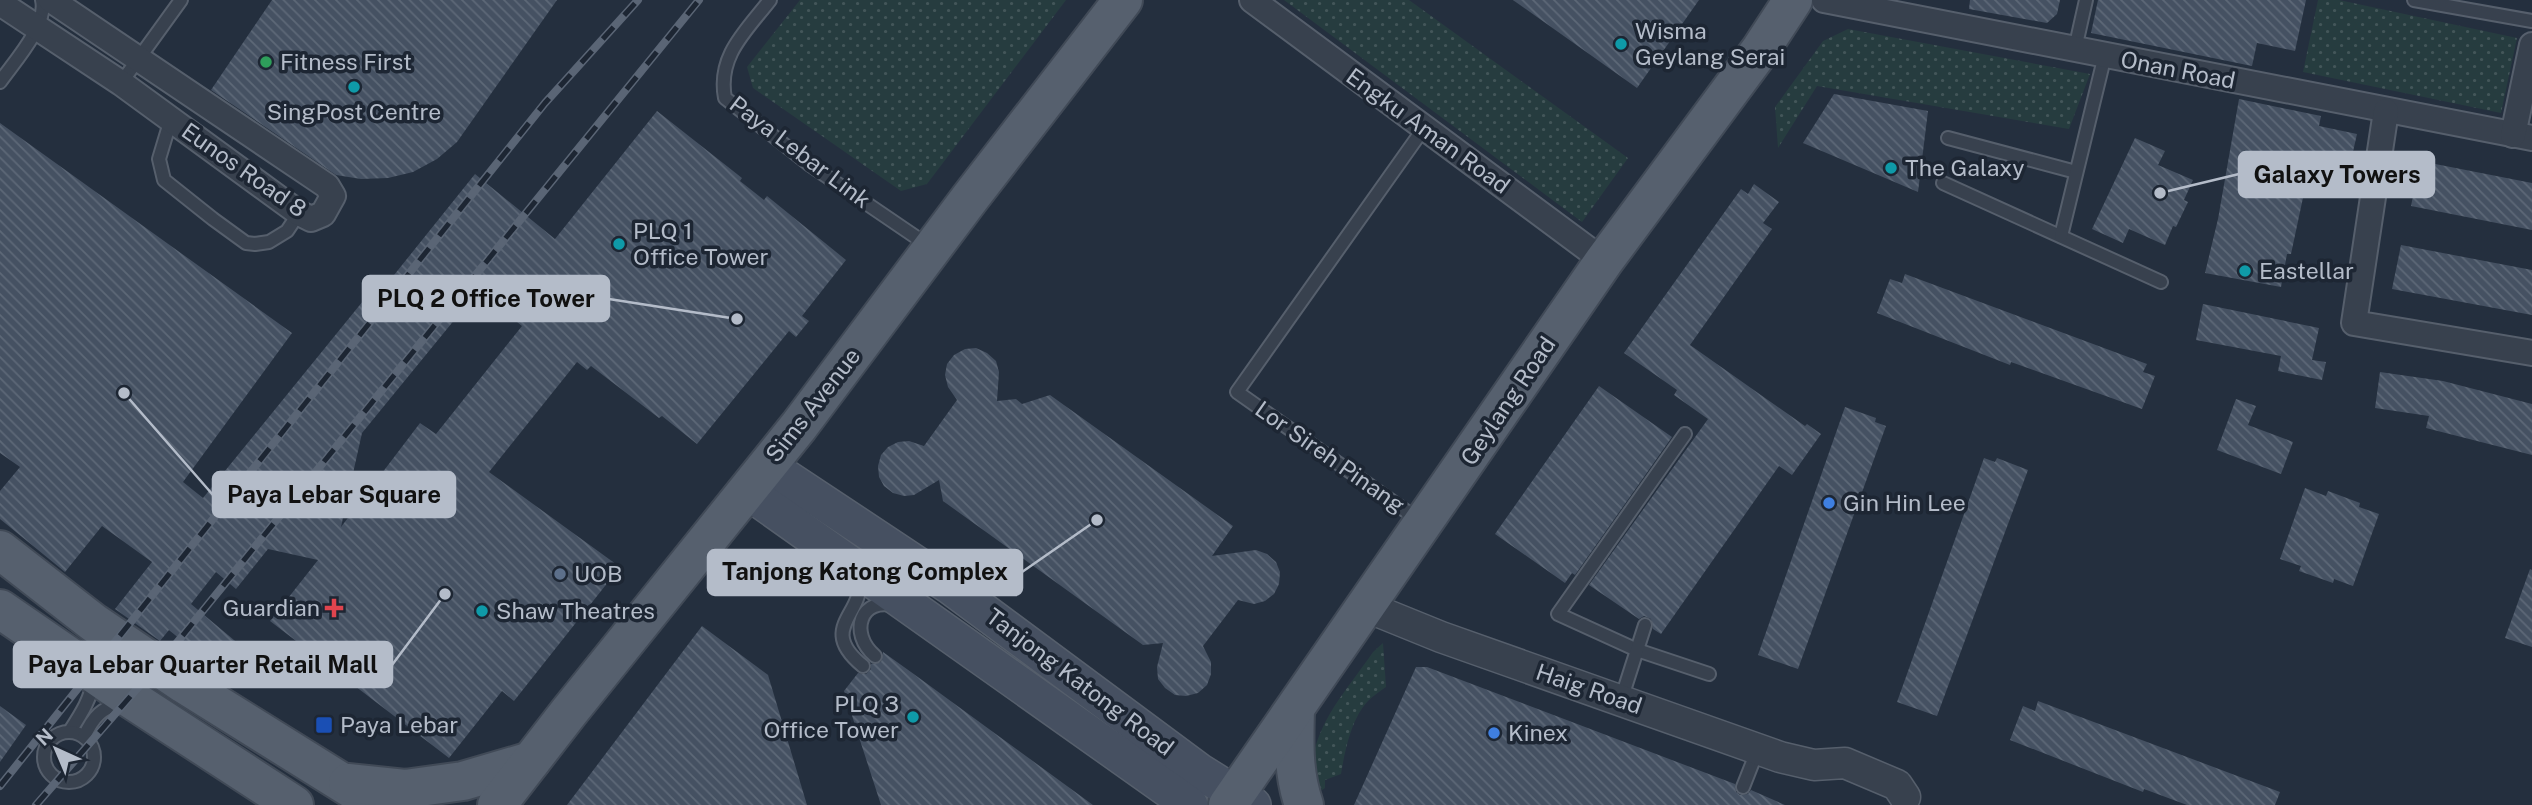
<svg xmlns="http://www.w3.org/2000/svg" width="2532" height="805" viewBox="0 0 2532 805" font-family="'Public Sans',sans-serif">
  <style>
    .grass { fill: url(#grass-dots) }
    .building { fill: url(#building-back-hatch); fill-rule: evenodd }
    .lines { fill: none; stroke-linecap: round; stroke-linejoin: round }
    .service-casing { stroke: #565f6c; stroke-width: 16 }
    .minor-casing { stroke: #565f6c; stroke-width: 28 }
    .tertiary-casing { stroke: #565f6c; stroke-width: 33 }
    .secondary-casing { stroke: #565f6c; stroke-width: 38 }
    .primary-casing { stroke: #414a57; stroke-width: 42 }
    .service { stroke: #38414e; stroke-width: 12 }
    .minor { stroke: #38414e; stroke-width: 24 }
    .tertiary { stroke: #38414e; stroke-width: 30 }
    .secondary { stroke: #465061; stroke-width: 35 }
    .primary { stroke: #56606e; stroke-width: 38 }
    .rail-casing { stroke: #5a6575; stroke-width: 8 }
    .rail { stroke: #1d2633; stroke-width: 5; stroke-dasharray: 16; stroke-linecap: butt }
    .culture-dot { fill: #0f9aa8; stroke: #1d2633; stroke-width: 2.5 }
    .leisure-dot { fill: #2e9e5b; stroke: #1d2633; stroke-width: 2.5 }
    .shop-dot { fill: #3f7fe0; stroke: #1d2633; stroke-width: 2.5 }
    .service-dot { fill: #5c6f8a; stroke: #1d2633; stroke-width: 2.5 }
    .health-dot { fill: #e0444e; stroke: #1d2633; stroke-width: 2.5 }
    .transit-dot { fill: #1a4fb4; stroke: #1d2633; stroke-width: 2.5 }
    .labels { text-anchor: middle; stroke-width: 7; stroke-linejoin: round; paint-order: stroke }
    .poi-label { font-size: 23px; fill: #b4bcc9; stroke: #1d2633; text-anchor: start }
    .street-label { font-size: 23px; fill: #b4bcc9; stroke: #1d2633 }
    .leader { fill: none; stroke: #b4bcc9; stroke-width: 2.5 }
    .callout-dot { fill: #b4bcc9; stroke: #1d2633; stroke-width: 2.5 }
    .callout { fill: #b4bcc9; stroke: #b4bcc9; stroke-width: 2.5 }
    .callout-label { font-size: 24px; text-anchor: middle; font-weight: bold; fill: #111 }
  </style>
  <defs>
    <pattern id="grass-dots" width="8" height="8" patternUnits="userSpaceOnUse" patternTransform="scale(1.75)"><rect width="8" height="8" fill="#263c3f"/><path d="M2 2h.1M6 6h.1" fill="none" stroke="#435659" stroke-width="1.8" stroke-linecap="round"/></pattern>
    <pattern id="building-back-hatch" width="6" height="6" patternUnits="userSpaceOnUse" patternTransform="scale(1.75)"><rect width="6" height="6" fill="#455162"/><path d="M-1 5l2 2M0 0l6 6M5-1l2 2" fill="none" stroke="#5d6877"/></pattern>
  </defs>
  <rect width="100%" height="100%" fill="#242f3e"/>
  <g class="grass">
    <path d="M800 0H1066L927 184 901 191 753 88 747 67Z"/>
    <path d="M1284 0H1409L1628 158 1582 222Z"/>
    <path d="M2318 0H2339L2517 38 2501 113 2303 72Z"/>
    <path d="M1848 29 2090 74 2069 129 1817 86 1778 148 1775 107 1823 41Z"/>
    <path d="M1383 643 1386 687C1380 691 1373 696 1368 701 1351 719 1345 751 1341 774L1325 780V788L1322 790 1311 787C1308 730 1342 697 1373 652Z"/>
  </g>
  <g class="building">
    <path d="M272 0H557L457 142 437 159 413 172 388 178 361 179 336 175 211 90Z"/>
    <path d="M1513 0H1699L1637 88Z"/>
    <path d="M1970 0H2060L2057 14 2047 23 1969 9Z"/>
    <path d="M2098 0H2306L2295 51 2257 43 2252 66 2091 33Z"/>
    <path d="M1834 94 1928 111 1918 192 1803 143Z"/>
    <path d="M2239 99 2321 116 2319 126 2357 134 2345 187 2307 179 2291 254H2287L2281 287 2205 273 2218 219Z"/>
    <path d="M657 111 742 178 740 181 764 200 767 196 846 260 802 316 809 321 796 337 789 331 697 444 662 416 659 418 591 366 587 370 577 362 489 472 620 567 514 701 502 691 449 758 270 621 318 560 268 549 236 589 216 572 191 604 253 656 232 682 169 630 160 641 115 609 152 562 102 526 65 572 0 519V491L20 467 0 453V123L292 333 183 482 203 498 376 285 382 290 475 174 555 239ZM478 291 522 326 436 434 420 423 341 527 362 433Z"/>
    <path d="M2135 138 2165 151 2158 165 2193 180 2184 200 2188 202 2176 227 2173 226 2165 245 2129 229 2123 243 2092 229Z"/>
    <path d="M2420 161 2532 183V230L2411 206Z"/>
    <path d="M1754 184 1779 202 1763 223 1772 229 1690 345 1805 426 1807 424 1821 434 1792 475 1779 466 1661 634 1653 629 1651 619 1644 616 1639 619 1589 585 1708 419 1674 395 1677 390 1624 353 1741 189 1748 194Z"/>
    <path d="M2401 245 2532 270V315L2392 289Z"/>
    <path d="M1905 274 2147 364 2143 372 2155 376 2142 409 2011 362 2010 365 1877 313 1890 279 1902 283Z"/>
    <path d="M2203 304 2319 328 2312 360 2326 362 2322 380 2278 371 2281 356 2196 340Z"/>
    <path d="M976 348 987 353 996 361 999 372 997 401 1016 399 1022 404 1050 395 1233 526 1212 556 1256 550 1267 554 1276 562 1280 572 1279 584 1274 594 1265 601 1254 604 1238 600 1203 646 1211 662V674L1207 685 1198 693 1186 696 1175 695 1165 688 1158 679 1157 667 1163 643 1143 645 943 501 939 480 914 495 904 496 893 493 884 486 879 477 878 466 881 455 888 447 898 442 909 441 924 446 957 400 948 387 945 375 947 364 954 355 965 349Z"/>
    <path d="M2380 372 2443 381 2532 404V455L2426 428 2429 416 2375 408Z"/>
    <path d="M1599 386 1672 437 1575 575 1572 573 1565 583 1495 534Z"/>
    <path d="M2236 399 2256 406 2248 425 2293 442 2281 474 2217 450Z"/>
    <path d="M1845 407 1876 418 1875 422 1886 426 1798 669 1758 655Z"/>
    <path d="M1984 458 1995 462 1997 458 2028 470 1937 716 1897 702Z"/>
    <path d="M2305 488 2326 496 2328 491 2360 503 2359 507 2379 514 2353 586 2334 579 2333 583 2299 571 2301 566 2280 559Z"/>
    <path d="M2530 569 2532 570V647L2505 638Z"/>
    <path d="M702 626 768 675 807 805H567Z"/>
    <path d="M883 652 911 672 1093 805H881L844 691 858 673 866 674 871 669V664L881 662Z"/>
    <path d="M1416 667H1427L1735 784 1736 792 1740 795 1748 794 1751 790 1785 805H1354Z"/>
    <path d="M2038 701 2280 792 2275 805H2187L2144 789 2143 792 2010 740 2023 706 2035 711Z"/>
    <path d="M0 706 26 725 0 762Z"/>
  </g>
  <g class="lines">
    <defs>
      <g id="service">
        <path d="M770 0C746 31 717 56 725 98L810 165 929 246"/>
        <path d="M2414 0 2532 21"/>
        <path d="M2075 49 2086 0"/>
        <path d="M0 82C14 62 48 25 42 0"/>
        <path d="M121 83 181 0"/>
        <path d="M171 119 159 159 164 180 213 219 246 243 255 244 269 242 287 231 299 213"/>
        <path d="M1948 138 2076 172"/>
        <path d="M1943 183 2161 282"/>
        <path d="M2061 236 2105 55"/>
        <path d="M1685 434 1558 614 1637 650 1709 674"/>
        <path d="M1420 521 1237 392 1424 128"/>
        <path d="M857 577C870 612 814 626 863 666"/>
        <path d="M875 656C848 633 861 596 895 606"/>
        <path d="M1621 700 1645 625"/>
        <path d="M70 731C81 714 91 699 94 678"/>
        <circle cx="69" cy="757" r="25"/>
        <path d="M84 737C94 715 101 710 123 700"/>
        <path d="M1743 787 1758 749"/>
      </g>
      <g id="minor">
        <path d="M1252 0 1604 261"/>
        <path d="M1824 0 2532 138"/>
        <path d="M0 3 121 83 299 213 311 219 323 214 333 196 327 186 51 0"/>
        <path d="M2386 111 2354 323 2532 353"/>
        <path d="M2513 135 2532 45"/>
      </g>
      <path id="tertiary" d="M1367 607 1441 637 1780 757 1814 765 1845 763 1897 785 1905 797"/>
      <g id="secondary">
        <path d="M767 465 951 587 1199 771 1253 805"/>
        <path d="M747 491 1190 805"/>
      </g>
      <g id="primary">
        <path d="M0 550 94 623 184 684 378 805"/>
        <path d="M0 609 128 697 294 805"/>
        <path d="M1295 710C1294 744 1293 773 1304 805"/>
        <path d="M348 783 405 789 463 781 531 761"/>
        <path d="M497 805 569 712 799 426 970 198 1123 0"/>
        <path d="M1228 805 1604 261 1761 49 1793 0"/>
      </g>
    </defs>
    <use href="#service" class="service-casing"/>
    <use href="#minor" class="minor-casing"/>
    <use href="#tertiary" class="tertiary-casing"/>
    <use href="#secondary" class="secondary-casing"/>
    <use href="#primary" class="primary-casing"/>
    <use href="#service" class="service"/>
    <use href="#minor" class="minor"/>
    <use href="#tertiary" class="tertiary"/>
    <use href="#secondary" class="secondary"/>
    <use href="#primary" class="primary"/>
    <defs>
      <g id="rail">
        <path d="M0 786 545 103 638 0"/>
        <path d="M36 805 175 645 699 0"/>
      </g>
    </defs>
    <use href="#rail" class="rail-casing"/>
    <use href="#rail" class="rail"/>
  </g>
  <g class="culture-dot">
    <circle cx="1621" cy="44" r="7"/>
    <circle cx="354" cy="87" r="7"/>
    <circle cx="1891" cy="168" r="7"/>
    <circle cx="619" cy="244" r="7"/>
    <circle cx="2245" cy="271" r="7"/>
    <circle cx="482" cy="611" r="7"/>
    <circle cx="913" cy="717" r="7"/>
  </g>
  <circle class="leisure-dot" cx="266" cy="62" r="7"/>
  <g class="shop-dot">
    <circle cx="1829" cy="503" r="7"/>
    <circle cx="1494" cy="733" r="7"/>
  </g>
  <circle class="service-dot" cx="560" cy="574" r="7"/>
  <path class="health-dot" d="M330.5 597.5h7v7h7v7h-7v7h-7v-7h-7v-7h7z"/>
  <rect class="transit-dot" x="315" y="716" width="18" height="18" rx="3.5"/>
  <g class="labels">
    <g class="poi-label">
      <text x="1635" y="39">Wisma<tspan x="1635" dy="26">Geylang Serai</tspan></text>
      <text x="280" y="70">Fitness First</text>
      <text x="354" y="120" text-anchor="middle">SingPost Centre</text>
      <text x="1905" y="176">The Galaxy</text>
      <text x="633" y="239">PLQ 1<tspan x="633" dy="26">Office Tower</tspan></text>
      <text x="2259" y="279">Eastellar</text>
      <text x="1843" y="511">Gin Hin Lee</text>
      <text x="574" y="582">UOB</text>
      <text x="320" y="616" text-anchor="end">Guardian</text>
      <text x="496" y="619">Shaw Theatres</text>
      <text x="899" y="712" text-anchor="end">PLQ 3<tspan x="899" dy="26">Office Tower</tspan></text>
      <text x="340" y="733">Paya Lebar</text>
      <text x="1508" y="741">Kinex</text>
    </g>
    <g class="street-label">
      <text transform="translate(2178 70) rotate(11)" y="8">Onan Road</text>
      <text transform="translate(1428 131) rotate(36)" y="8">Engku Aman Road</text>
      <text transform="translate(800 152) rotate(37)" y="8">Paya Lebar Link</text>
      <text transform="translate(244 170) rotate(35)" y="8">Eunos Road 8</text>
      <text transform="translate(1508 401) rotate(-56)" y="8">Geylang Road</text>
      <text transform="translate(813 405) rotate(-52)" y="8">Sims Avenue</text>
      <text transform="translate(1330 457) rotate(35)" y="8">Lor Sireh Pinang</text>
      <text transform="translate(1080 682) rotate(37)" y="8">Tanjong Katong Road</text>
      <text transform="translate(1589 689) rotate(19)" y="8">Haig Road</text>
    </g>
  </g>
  <path class="leader" d="M2160 193L2239 174M737 319L609 299M124 393L213 495M1097 520L1022 572M445 594L392 665"/>
  <g class="callout-dot">
    <circle cx="2160" cy="193" r="7"/>
    <circle cx="737" cy="319" r="7"/>
    <circle cx="124" cy="393" r="7"/>
    <circle cx="1097" cy="520" r="7"/>
    <circle cx="445" cy="594" r="7"/>
  </g>
  <g class="callout">
    <rect x="2239" y="152" width="195" height="45" rx="7"/>
    <rect x="363" y="276" width="246" height="45" rx="7"/>
    <rect x="213" y="472" width="242" height="45" rx="7"/>
    <rect x="708" y="550" width="314" height="45" rx="7"/>
    <rect x="14" y="642" width="378" height="45" rx="7"/>
  </g>
  <g class="callout-label">
    <text x="2337" y="183">Galaxy Towers</text>
    <text x="486" y="307">PLQ 2 Office Tower</text>
    <text x="334" y="503">Paya Lebar Square</text>
    <text x="865" y="580">Tanjong Katong Complex</text>
    <text x="203" y="673">Paya Lebar Quarter Retail Mall</text>
  </g>
  <g transform="translate(56 749) rotate(316)" stroke="#1d2633" stroke-width="5" paint-order="stroke">
  <path d="M0-5L12 26L0 18L-12 26Z" fill="#b4bcc9"/>
  <text y="-10" font-size="19" font-weight="bold" text-anchor="middle" fill="#b4bcc9">N</text>
  </g>
</svg>
